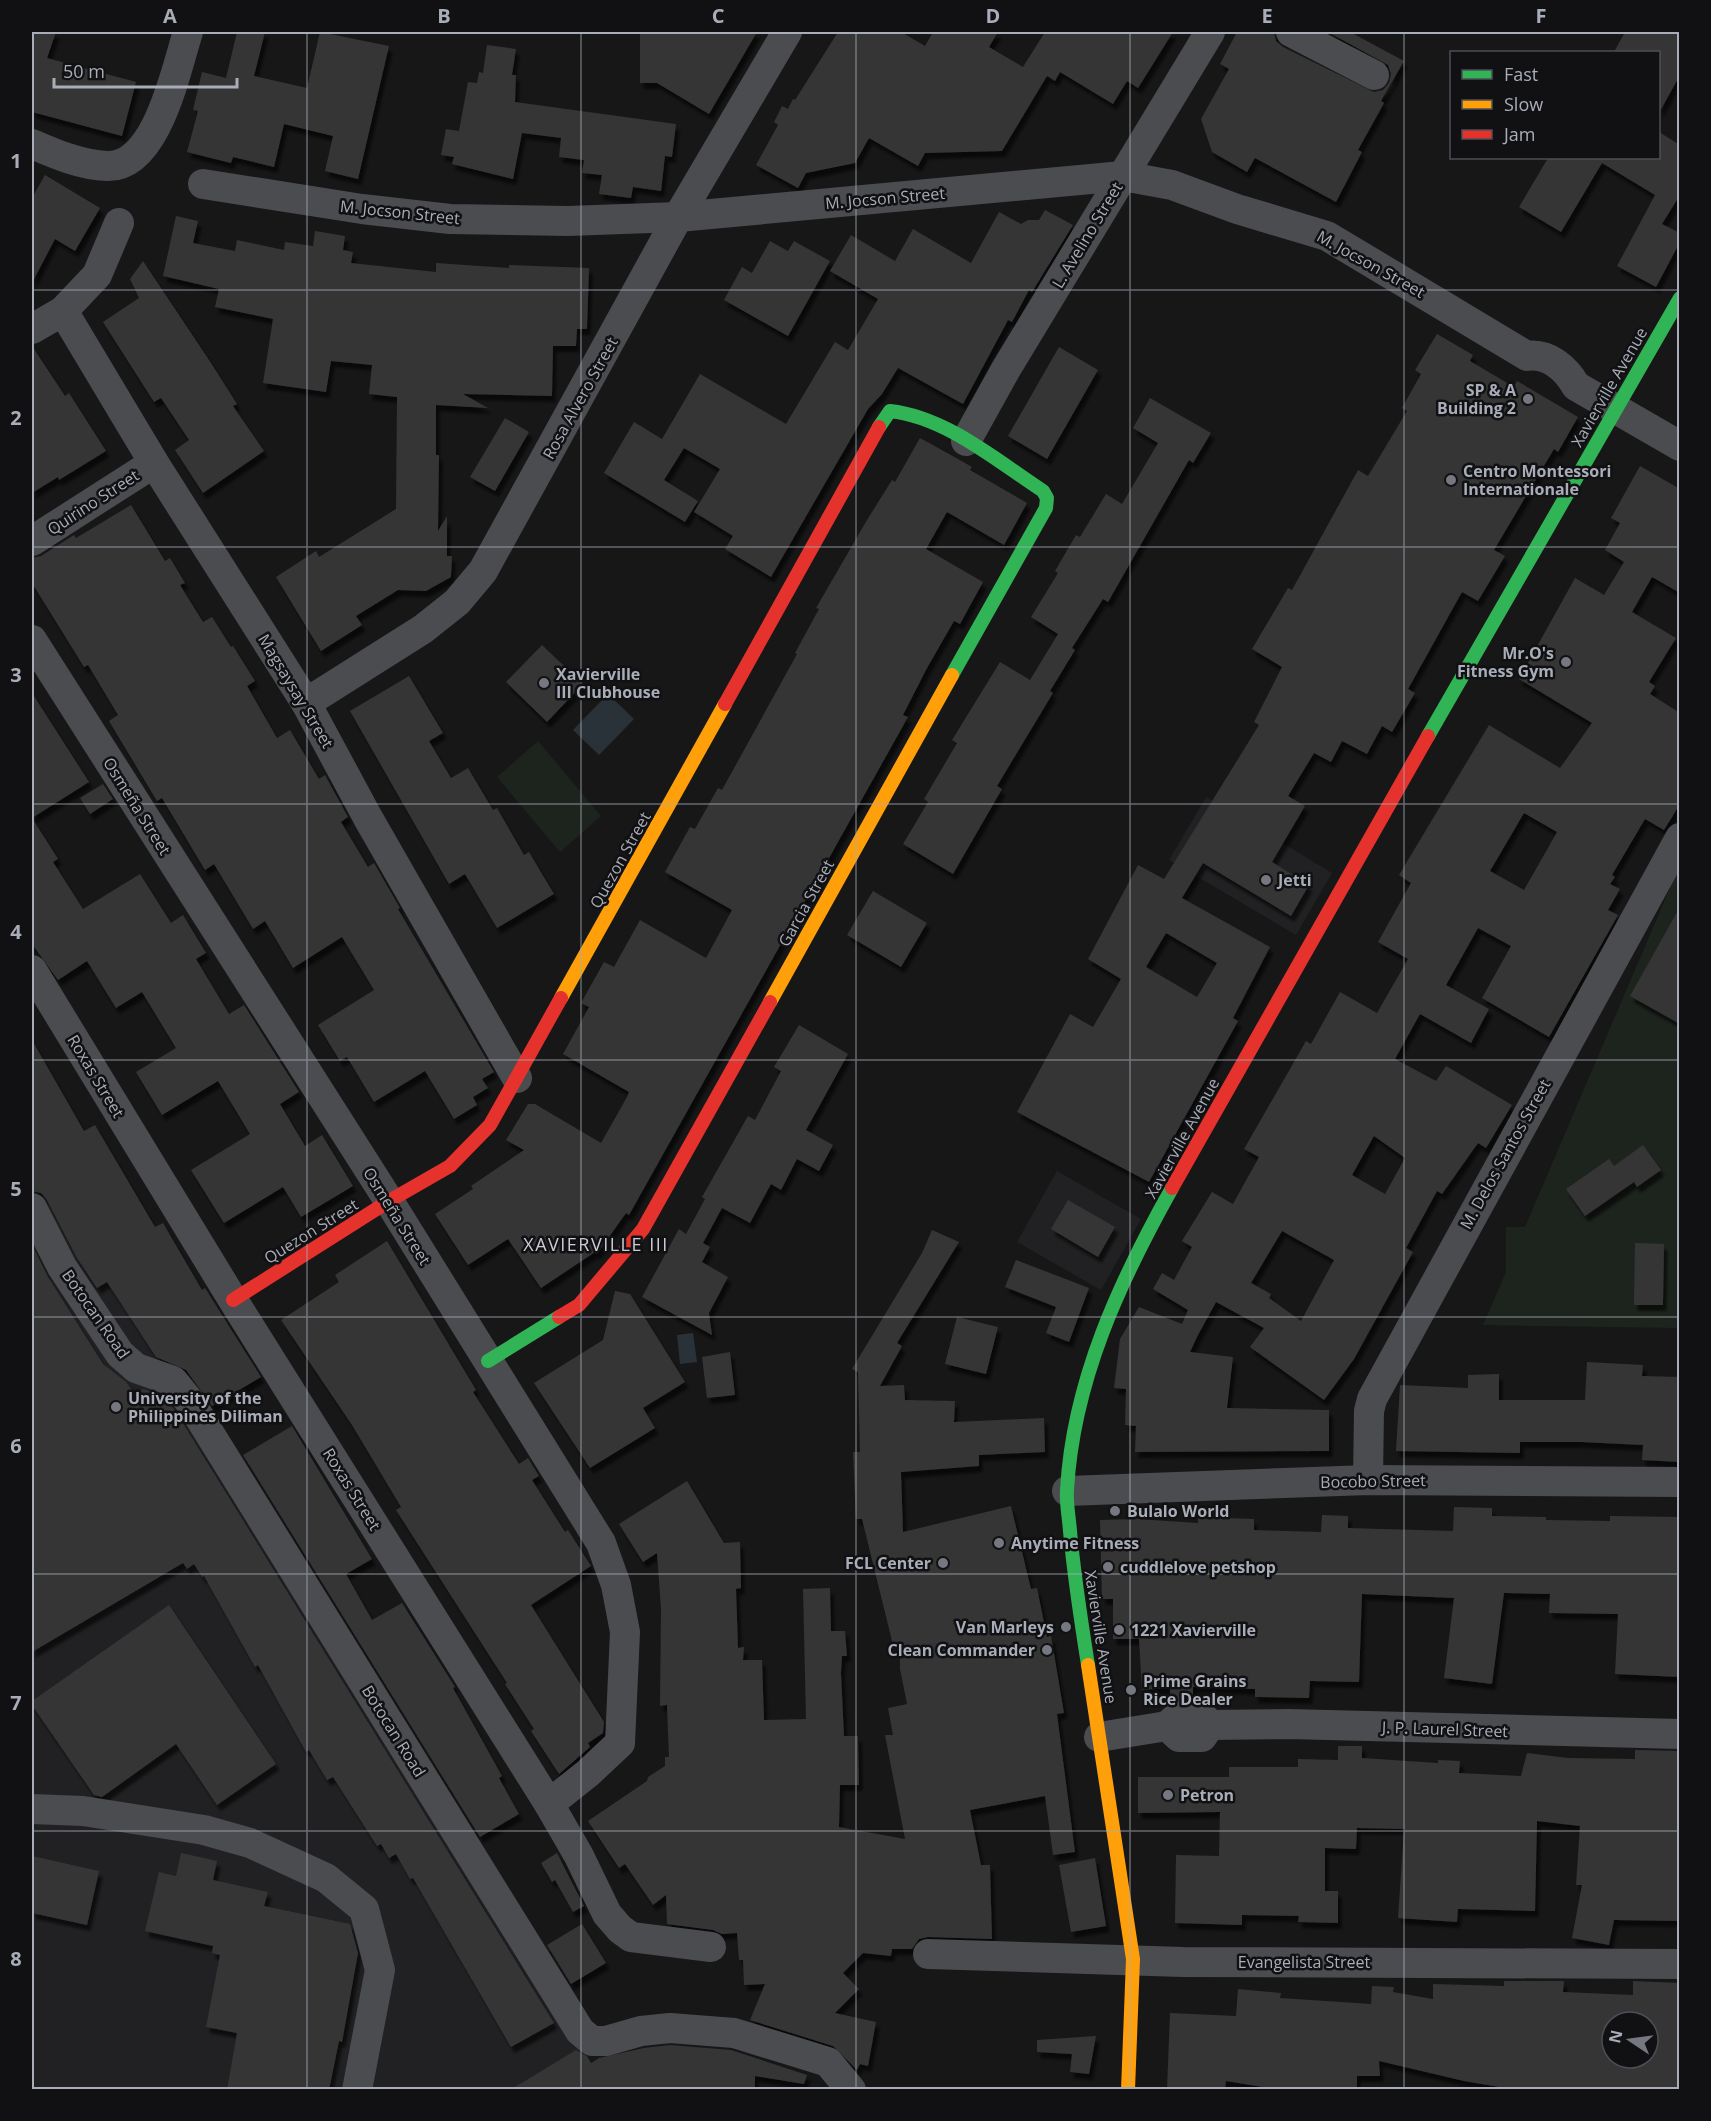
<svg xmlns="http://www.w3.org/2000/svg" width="1711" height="2121" viewBox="0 0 1711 2121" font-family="'Open Sans',sans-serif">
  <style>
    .built { fill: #212123 }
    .green { fill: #1d241e }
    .water { fill: #2a3239 }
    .building { fill: #353536; fill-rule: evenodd; filter: url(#shadow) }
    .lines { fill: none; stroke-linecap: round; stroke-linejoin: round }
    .street { stroke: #4b4c50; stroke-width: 30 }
    .fast { stroke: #30b455; stroke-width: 14 }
    .slow { stroke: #ff9f0a; stroke-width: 14 }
    .jam { stroke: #e5322d; stroke-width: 14 }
    .grid { fill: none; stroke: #a8adb8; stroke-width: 1.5; stroke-opacity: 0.55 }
    .poi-dot { fill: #757880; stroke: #111113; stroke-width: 2 }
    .labels { text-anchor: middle; stroke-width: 5; stroke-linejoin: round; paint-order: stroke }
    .street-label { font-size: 16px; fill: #a8adb8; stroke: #111113 }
    .poi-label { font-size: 16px; font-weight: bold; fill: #a8adb8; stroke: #111113; text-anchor: start }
    .neighbourhood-label { font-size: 18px; letter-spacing: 1.5px; fill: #c9ccd4; stroke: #111113 }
    .neatline { fill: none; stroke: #a8adb8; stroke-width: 2 }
    .grid-label { font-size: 20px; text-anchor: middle; font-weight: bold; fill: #a8adb8 }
  </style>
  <defs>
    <filter id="shadow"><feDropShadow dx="3.5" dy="6" stdDeviation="1.5" flood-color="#0009"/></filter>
  </defs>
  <rect width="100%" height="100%" fill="#171717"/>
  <g class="built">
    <path d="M1206 797 1332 873 1296 935 1169 860Z"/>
    <path d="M32 1138 371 1676 589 2036 568 2089H32Z"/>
    <path d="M1057 1171 1141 1219 1101 1290 1017 1242Z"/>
  </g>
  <g class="green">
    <path d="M538 741 601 816 560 852 497 777Z"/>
    <path d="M1679 867V1328L1483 1325 1506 1272V1227H1525Z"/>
  </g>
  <g class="water">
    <path d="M608 694 634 719 599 755 573 730Z"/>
    <path d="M693 1333 697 1362 680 1364 677 1335Z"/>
  </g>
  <g class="building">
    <path d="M32 32H56L47 58 136 82 122 136 32 112Z"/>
    <path d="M237 32H265L254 76 307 88 320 32 389 46 358 179 325 171 333 136 284 124 274 167 233 157 231 163 187 152 198 111 193 110 202 72 226 78Z"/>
    <path d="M640 32H757L709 114 657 83H640Z"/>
    <path d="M838 32H901L925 46 933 32H998L989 47 1023 67 1045 32H1173L1138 88 1127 81 1113 104 1060 72 1055 81 1047 76 1002 151 925 153 918 166 869 138 855 163 806 173 798 188 756 165 778 125 774 122 782 106 788 109 793 99 795 100Z"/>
    <path d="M1237 32H1274L1276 41 1283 47 1374 92 1383 90 1389 83 1391 74 1388 65 1328 32H1350L1404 61 1381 101 1384 103 1358 150 1362 152 1336 202 1255 158 1247 172 1212 152 1201 119 1229 69 1220 64Z"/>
    <path d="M1625 32H1680V75L1659 113V52H1614Z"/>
    <path d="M487 45 516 49 512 75H516L515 102 676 124 672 157 665 156 661 191 633 187 631 198 599 194 602 175 582 173 584 160 559 157 561 138 522 133 513 179 452 164 454 157 441 155 446 129 459 131 468 82 477 83 479 72 483 73Z"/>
    <path d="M1659 132 1680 145V195L1662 224 1680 233V242L1656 287 1617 266 1655 195 1602 163 1561 232 1519 207 1548 158H1659Z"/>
    <path d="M45 175 100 208 75 251 55 239 32 283V198Z"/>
    <path d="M1045 210 1073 225 1032 292 1029 290 1012 322 1008 320 963 404 898 368 882 394 868 409 771 577 725 549 733 536 694 512 720 469 684 448 664 480 698 501 685 522 604 473 634 422 662 439 700 374 786 424 835 342 848 350 878 299 830 271 851 235 895 261 913 229 971 263 999 212 1021 224 1028 220H1039Z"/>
    <path d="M176 216 198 221 193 243 235 251 237 240 284 250 285 242 313 246 315 231 345 236 343 250 353 252 351 263 436 272V263L509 268V265L589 268 587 329H577L576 346H553L552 396 463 394 488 408 436 405V455H439L438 531 447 516V556H452L451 577 426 591 398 590 356 616 362 625 321 651 276 577 316 551 319 557 396 509 397 397 369 394 372 365 331 361 326 392 263 383 273 319 215 307 219 289 163 276Z"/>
    <path d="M770 241 788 251 794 241 830 261 788 336 724 300 742 267 752 273Z"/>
    <path d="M143 261 211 363 237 404 233 406 264 451 203 493 175 450 189 440 161 398 154 402 103 322 139 298 130 279Z"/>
    <path d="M1437 334 1473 355 1470 361 1514 387 1517 381 1578 417 1558 452 1554 449 1494 550 1505 556 1478 601 1462 592 1408 689 1415 693 1392 732 1382 726 1367 754 1342 741 1331 762 1314 753 1288 796 1305 806 1272 862 1309 885 1291 916 1203 863 1182 898 1270 947 1233 1018 1238 1021 1149 1182 1017 1112 1070 1014 1093 1027 1121 979 1088 959 1138 865 1164 879 1259 725 1254 722 1282 667 1252 649 1288 588 1292 590 1358 470 1368 476 1407 411 1402 408 1421 374 1415 370ZM1166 933 1217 963 1197 997 1146 967Z"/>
    <path d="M32 346 65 396 69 393 106 451 59 480 58 477 32 493Z"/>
    <path d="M1059 347 1098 370 1047 459 1008 436Z"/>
    <path d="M1150 398 1211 433 1193 463 1189 460 1108 602 1103 599 1072 648 1075 650 1050 691 1053 693 997 786 1002 789 953 874 903 844 928 802 924 799 957 743 952 740 1000 662 1030 680 1058 634 1031 617 1058 573 1055 571 1076 535 1080 537 1106 494 1122 504 1158 443 1133 428Z"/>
    <path d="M505 418 529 432 495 491 470 477Z"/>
    <path d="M920 438 958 459 972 467 970 470 1027 503 1004 545 947 512 926 549 983 582 960 624 954 621 927 668 903 715 908 717 629 1215 626 1213 597 1254 595 1252 541 1288 508 1239 468 1265 435 1214 473 1189 471 1186 524 1150 506 1140 528 1104H535L601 1143 627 1097 629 1092 563 1054 589 1007 581 1003 604 962 614 967 640 920 706 958 732 910 665 872 690 827 695 829 718 788 722 790 797 654 795 653 819 609 816 608 867 520 892 480 895 482Z"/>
    <path d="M1640 466 1680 489V593L1652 577 1632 612 1676 638 1649 682 1655 686 1650 694 1680 713V804L1664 830 1645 819 1612 875 1615 877 1610 884 1620 889 1608 910 1618 915 1549 1037 1482 998 1511 946 1478 928 1446 985 1489 1009 1471 1043 1420 1014 1395 1059 1436 1081 1446 1066 1512 1105 1486 1148 1478 1143 1442 1194 1437 1191 1406 1248 1413 1252 1354 1359 1324 1400 1250 1347 1264 1328 1216 1302 1198 1335 1190 1352 1233 1357 1227 1408 1329 1410V1451L1135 1452 1136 1426 1125 1425 1126 1389 1114 1388 1120 1339 1139 1307 1182 1324 1188 1310 1153 1289 1162 1273 1174 1280 1192 1247 1182 1241 1212 1192 1233 1204 1259 1157 1244 1149 1306 1041 1311 1044 1340 992 1377 1013 1408 959 1378 942 1411 883 1399 875 1489 725 1560 768 1592 723 1519 679 1575 578 1604 595 1624 562 1605 550 1620 523 1611 518ZM1524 813 1557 832 1524 890 1490 871ZM1374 1136 1405 1158 1385 1194 1352 1175ZM1282 1231 1334 1260 1301 1321 1269 1298 1271 1294 1251 1283Z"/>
    <path d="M131 505 165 561 170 558 185 583 180 585 203 622 212 617 231 647 233 646 255 681 247 686 277 738 290 730 319 779 325 775 348 817 341 822 368 867 374 863 400 908 398 909 494 1072 482 1079 488 1088 473 1097 477 1105 454 1119 425 1071 374 1102 347 1057 340 1061 318 1025 374 990 342 937 293 968 265 921 253 929 214 864 205 870 162 798 157 801 109 721 118 715 88 665 84 667 32 583V558L41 556 74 535 76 538Z"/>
    <path d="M542 645 583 684 547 722 506 682Z"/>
    <path d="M409 676 443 733 429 741 451 778 468 768 493 810 497 808 524 855 529 852 554 894 497 928 465 874 449 884 350 711Z"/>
    <path d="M32 693 89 782 32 818 58 859 53 862 83 909 140 874 171 923 183 915 206 953 196 959 229 1014 244 1005 299 1092 280 1104 305 1146 322 1135 353 1186 301 1217 283 1187 224 1223 191 1170 250 1134 218 1081 162 1115 136 1072 176 1048 142 992 116 1008 87 961 58 980 32 944Z"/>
    <path d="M103 784 113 799 90 814 80 798Z"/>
    <path d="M873 891 927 923 901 967 847 935Z"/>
    <path d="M1680 907V1024L1630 996Z"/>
    <path d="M799 1025 848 1054 806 1130 833 1145 819 1171 797 1159 781 1190 771 1184 750 1223 722 1208 703 1243 710 1247 702 1262 728 1277 709 1313 712 1335 642 1297 679 1229 686 1234 705 1199 702 1197 748 1116 755 1120 781 1071 774 1067Z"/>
    <path d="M32 1040 84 1131 95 1125 155 1227 163 1223 202 1290 205 1288 261 1377 212 1406 186 1370 156 1357 107 1282 97 1288 77 1258 47 1200 41 1193 32 1191Z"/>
    <path d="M1643 1145 1661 1170 1637 1187 1634 1182 1585 1216 1566 1189 1609 1159 1614 1166Z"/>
    <path d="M1068 1200 1115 1227 1098 1257 1051 1229Z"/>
    <path d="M932 1230 959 1242 897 1343 902 1346 880 1386 904 1385 905 1400 955 1401 954 1422 1044 1418 1045 1452 979 1455V1466L901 1472 903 1532 1011 1506 1031 1589 1037 1588 1047 1637 1051 1636 1064 1713 1057 1714 1075 1852 1053 1855 1045 1796 970 1810 981 1865H990L992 1939 928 1937 919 1939 912 1949H892L891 1956 863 1953 843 1973 859 1989 835 2013 876 2022 868 2066 860 2064 857 2070 833 2046 750 2020 765 1984 744 1985 743 1960H739L737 1933 722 1934 713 1930 667 1924 666 1895 653 1905 625 1864 619 1868 588 1821 647 1781 648 1777 665 1766V1757H669L667 1705 660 1706 661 1609 657 1553 643 1562 619 1524 687 1481 724 1543 740 1542 741 1588 736 1589 738 1648 744 1647 743 1660H762L764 1720 806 1719 803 1589 830 1588 831 1631H845L847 1656H842L841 1673 844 1736H858L859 1785H840L839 1827 905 1839 885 1735H893L888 1708 907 1704 900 1669V1645H893L862 1519H856L853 1452H860L858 1372 852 1369 922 1253Z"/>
    <path d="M387 1241 476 1390 473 1392 519 1464 528 1458 539 1476 532 1480 565 1532 568 1530 591 1566 531 1605 604 1722 603 1733 588 1743 590 1747 559 1774 531 1731 534 1729 505 1684 507 1683 396 1510 401 1507 352 1425 281 1320 339 1282 335 1275Z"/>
    <path d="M1635 1243 1664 1244 1663 1305H1634Z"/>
    <path d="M32 1245 48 1277 103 1364 126 1382 135 1394 143 1389 163 1396 176 1412 554 2023 511 2047 413 1878 410 1879 396 1854 389 1858 381 1844 377 1846 333 1777 327 1780 309 1750 306 1752 258 1665 255 1667 204 1576 202 1577 194 1564 187 1569 183 1563 32 1652Z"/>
    <path d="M1016 1260 1089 1288 1069 1342 1046 1333 1056 1307 1005 1287Z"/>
    <path d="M615 1291 630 1294 685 1382 643 1408 655 1428 590 1468 534 1383 603 1340Z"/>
    <path d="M957 1317 998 1327 986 1374 945 1364Z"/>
    <path d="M730 1352 735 1395 707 1398 702 1357Z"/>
    <path d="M1587 1362 1643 1365 1642 1376 1680 1377V1462L1642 1460 1643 1445 1581 1442H1520V1453L1396 1451 1400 1385 1468 1388V1375L1499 1374V1400H1585Z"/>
    <path d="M292 1426 372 1559 346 1574 372 1620 402 1603 455 1687 453 1688 502 1776 499 1778 519 1814 480 1837 243 1455Z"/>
    <path d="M1454 1507 1492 1508V1516L1546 1517V1520L1610 1521V1516L1680 1517V1677L1615 1674 1618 1614 1549 1613 1550 1594 1504 1593 1492 1684 1444 1678 1454 1598 1362 1594 1359 1682 1310 1681 1309 1698 1255 1697V1689L1193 1687V1699L1170 1702V1688L1142 1690 1139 1639H1113V1599H1102L1100 1520 1137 1519 1198 1523V1517L1254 1519V1530L1321 1532 1322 1515 1348 1516V1528L1453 1531Z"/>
    <path d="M169 1605 276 1764 217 1805 176 1744 102 1797 94 1795 32 1705V1701Z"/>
    <path d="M1338 1746H1362V1758L1438 1763V1760L1460 1761 1459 1773 1521 1776 1527 1753 1568 1758 1635 1759V1750L1680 1751V1921L1614 1920 1609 1945 1572 1938 1582 1885H1576L1580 1826 1537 1821 1535 1911 1458 1909 1457 1922 1398 1918 1404 1829 1357 1828 1356 1849 1325 1848V1891H1338V1923L1298 1922 1299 1916 1242 1915V1925L1175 1923 1176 1855 1219 1856 1220 1812 1138 1813V1777H1229V1767H1298V1759L1338 1760Z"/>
    <path d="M181 1853 217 1861 213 1880 268 1892 264 1906 350 1924 358 1953 342 2042 339 2041 329 2090H227L237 2033 206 2027 220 1955 212 1953 213 1946 145 1931 159 1872 176 1876Z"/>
    <path d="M557 1853 584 1906 573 1912 555 1880 552 1882 541 1863Z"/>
    <path d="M32 1856 99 1871 87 1925 32 1913Z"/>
    <path d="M1095 1858 1106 1926 1071 1932 1059 1865Z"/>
    <path d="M582 1924 606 1963 571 1984 547 1945Z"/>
    <path d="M1504 1981H1564L1563 1992 1633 1995V1981L1680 1983V2090H1517L1464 2081 1379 2061 1380 2076H1357V2090H1281L1226 2081 1225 2090H1167L1170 2013 1236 2016 1238 1989 1281 1993 1280 1998 1371 2004 1372 1986 1394 1987 1393 1992 1433 1999V1984L1504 1986ZM1612 2022H1648V2058H1612Z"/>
    <path d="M1096 2036 1089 2074 1070 2072 1072 2054 1037 2052V2040Z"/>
    <path d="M670 2045 731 2050 807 2075 804 2084 755 2076V2090H510L576 2050 587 2056 591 2063 599 2058 644 2048Z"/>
  </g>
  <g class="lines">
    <g class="street">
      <path d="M1291 32 1374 75"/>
      <path d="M32 144C55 154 81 165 107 166 157 168 176 69 188 32"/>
      <path d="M203 184 362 209 450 219 568 221 678 217 1123 176 1172 185 1237 209 1327 236 1527 356C1548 353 1566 368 1576 386L1680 446"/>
      <path d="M63 311 154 463 306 703 368 818 517 1078"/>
      <path d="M32 329 63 311 97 275 119 223"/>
      <path d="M966 441 1006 369 1210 32"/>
      <path d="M32 541 154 463"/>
      <path d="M32 640 389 1201 601 1543 616 1585 625 1632 620 1743 588 1773 549 1804"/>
      <path d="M306 703 423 629 457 602 483 571 678 217 787 32"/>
      <path d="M32 970 233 1300 549 1804 579 1856 607 1914 620 1929 631 1937 711 1947"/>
      <path d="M32 1208 62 1267 120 1354 136 1368 173 1381 190 1402 580 2031 592 2041H606L641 2031 670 2028 734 2033 828 2062 851 2090"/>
      <path d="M1368 1480 1369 1411 1372 1399 1680 838"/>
      <path d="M1067 1491 1368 1480 1680 1482"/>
      <path d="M1167 1726 1179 1737H1202L1210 1725"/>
      <path d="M1099 1737 1167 1726 1178 1716H1202L1210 1725 1288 1724 1680 1734"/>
      <path d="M32 1809 83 1811 204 1830 250 1843 326 1878 364 1909 380 1970 357 2090"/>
      <path d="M928 1954 1183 1962 1680 1964"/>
    </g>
    <g class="fast">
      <path d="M879 427 890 411C946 417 997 461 1043 491L1047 498 1046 508 952 675"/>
      <path d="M1428 736 1680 298"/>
      <path d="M488 1361 559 1317"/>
      <path d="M1088 1665C1081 1621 1074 1576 1070 1531 1069 1517 1066 1503 1067 1490 1073 1381 1120 1281 1172 1188"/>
    </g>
    <g class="slow">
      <path d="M561 998 725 704"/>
      <path d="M770 1002 952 675"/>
      <path d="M1088 1665 1133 1959 1128 2090"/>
    </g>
    <g class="jam">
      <path d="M725 704 879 427"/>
      <path d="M1172 1188 1428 736"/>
      <path d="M233 1300 389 1201 450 1166 490 1125 561 998"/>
      <path d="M559 1317 579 1305 643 1229 770 1002"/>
    </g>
  </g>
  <path class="grid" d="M307 32V2090M581 32V2090M856 32V2090M1130 32V2090M1404 32V2090M32 290H1680M32 547H1680M32 804H1680M32 1060H1680M32 1317H1680M32 1574H1680M32 1831H1680"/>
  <g class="poi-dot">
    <circle cx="1528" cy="399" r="6"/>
    <circle cx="1451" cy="480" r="6"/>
    <circle cx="1566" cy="662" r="6"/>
    <circle cx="544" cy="683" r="6"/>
    <circle cx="1266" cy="880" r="6"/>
    <circle cx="116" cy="1407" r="6"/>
    <circle cx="1115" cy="1511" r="6"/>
    <circle cx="999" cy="1543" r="6"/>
    <circle cx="943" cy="1563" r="6"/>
    <circle cx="1108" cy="1567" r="6"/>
    <circle cx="1066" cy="1627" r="6"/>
    <circle cx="1119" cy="1630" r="6"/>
    <circle cx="1047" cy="1650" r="6"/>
    <circle cx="1131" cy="1690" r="6"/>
    <circle cx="1168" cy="1795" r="6"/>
  </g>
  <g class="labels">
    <g class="street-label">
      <text transform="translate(885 198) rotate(-5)" y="6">M. Jocson Street</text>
      <text transform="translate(400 212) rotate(6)" y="6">M. Jocson Street</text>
      <text transform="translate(1087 235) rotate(-59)" y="6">L. Avelino Street</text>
      <text transform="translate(1371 264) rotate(29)" y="6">M. Jocson Street</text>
      <text transform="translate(1609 387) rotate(-60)" y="6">Xavierville Avenue</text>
      <text transform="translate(580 398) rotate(-61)" y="6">Rosa Alvero Street</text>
      <text transform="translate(93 502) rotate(-33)" y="6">Quirino Street</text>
      <text transform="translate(296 691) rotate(59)" y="6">Magsaysay Street</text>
      <text transform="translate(137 806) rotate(58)" y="6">Osmeña Street</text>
      <text transform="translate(620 860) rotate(-61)" y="6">Quezon Street</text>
      <text transform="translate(806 903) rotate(-61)" y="6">Garcia Street</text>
      <text transform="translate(96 1076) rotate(59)" y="6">Roxas Street</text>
      <text transform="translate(1182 1138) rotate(-61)" y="6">Xavierville Avenue</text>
      <text transform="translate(1505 1154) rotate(-61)" y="6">M. Delos Santos Street</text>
      <text transform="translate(397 1216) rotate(58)" y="6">Osmeña Street</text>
      <text transform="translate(311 1231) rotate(-32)" y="6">Quezon Street</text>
      <text transform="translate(96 1314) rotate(55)" y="6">Botocan Road</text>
      <text transform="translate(1373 1481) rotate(-1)" y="6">Bocobo Street</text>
      <text transform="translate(352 1489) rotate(58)" y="6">Roxas Street</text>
      <text transform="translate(1101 1637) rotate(81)" y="6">Xavierville Avenue</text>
      <text transform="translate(1445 1729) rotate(2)" y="6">J. P. Laurel Street</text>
      <text transform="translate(394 1731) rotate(58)" y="6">Botocan Road</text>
      <text x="1304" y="1968">Evangelista Street</text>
    </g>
    <g class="poi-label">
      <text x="1516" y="396" text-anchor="end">SP &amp; A<tspan x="1516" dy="18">Building 2</tspan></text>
      <text x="1463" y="477">Centro Montessori<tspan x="1463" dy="18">Internationale</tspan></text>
      <text x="1554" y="659" text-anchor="end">Mr.O's<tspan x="1554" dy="18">Fitness Gym</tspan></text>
      <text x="556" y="680">Xavierville<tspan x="556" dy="18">III Clubhouse</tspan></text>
      <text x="1278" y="886">Jetti</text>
      <text x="128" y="1404">University of the<tspan x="128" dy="18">Philippines Diliman</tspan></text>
      <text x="1127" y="1517">Bulalo World</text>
      <text x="1011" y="1549">Anytime Fitness</text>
      <text x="931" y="1569" text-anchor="end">FCL Center</text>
      <text x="1120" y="1573">cuddlelove petshop</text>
      <text x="1054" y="1633" text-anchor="end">Van Marleys</text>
      <text x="1131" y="1636">1221 Xavierville</text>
      <text x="1035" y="1656" text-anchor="end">Clean Commander</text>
      <text x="1143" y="1687">Prime Grains<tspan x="1143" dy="18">Rice Dealer</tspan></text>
      <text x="1180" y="1801">Petron</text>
    </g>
    <g class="neighbourhood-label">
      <text x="596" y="1251">XAVIERVILLE III</text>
    </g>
  </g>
  <rect width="1711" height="2121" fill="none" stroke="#111113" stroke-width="66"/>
  <rect x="1450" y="51" width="210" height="108" fill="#111113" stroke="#4d4f55" stroke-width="1.5"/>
  <rect x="1462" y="70" width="30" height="9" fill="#30b455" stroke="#4d4f55" stroke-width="1.5"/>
  <text x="1504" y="81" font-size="18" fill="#a8adb8">Fast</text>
  <rect x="1462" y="100" width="30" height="9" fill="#ff9f0a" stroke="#4d4f55" stroke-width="1.5"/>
  <text x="1504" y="111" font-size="18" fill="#a8adb8">Slow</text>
  <rect x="1462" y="130" width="30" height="9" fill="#e5322d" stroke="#4d4f55" stroke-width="1.5"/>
  <text x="1504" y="141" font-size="18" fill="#a8adb8">Jam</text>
  <g transform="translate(1630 2040) rotate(283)"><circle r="28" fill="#111113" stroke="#4d4f55" stroke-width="1.5"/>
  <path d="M0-4.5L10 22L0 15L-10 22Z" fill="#757880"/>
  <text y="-9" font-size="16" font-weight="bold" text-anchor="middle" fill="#a8adb8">N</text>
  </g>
  <path d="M54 78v9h183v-9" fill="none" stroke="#a8adb8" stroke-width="3"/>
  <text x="63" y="78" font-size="18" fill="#a8adb8" stroke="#111113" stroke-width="4.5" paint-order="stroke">50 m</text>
  <rect x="33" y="33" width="1645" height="2055" class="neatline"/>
  <g class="grid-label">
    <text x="170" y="23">A</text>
    <text x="444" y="23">B</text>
    <text x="718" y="23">C</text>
    <text x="993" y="23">D</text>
    <text x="1267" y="23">E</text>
    <text x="1541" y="23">F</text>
    <text x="16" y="168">1</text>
    <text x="16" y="425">2</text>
    <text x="16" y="682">3</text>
    <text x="16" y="939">4</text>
    <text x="16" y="1196">5</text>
    <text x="16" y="1453">6</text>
    <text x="16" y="1710">7</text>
    <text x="16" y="1966">8</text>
  </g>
</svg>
